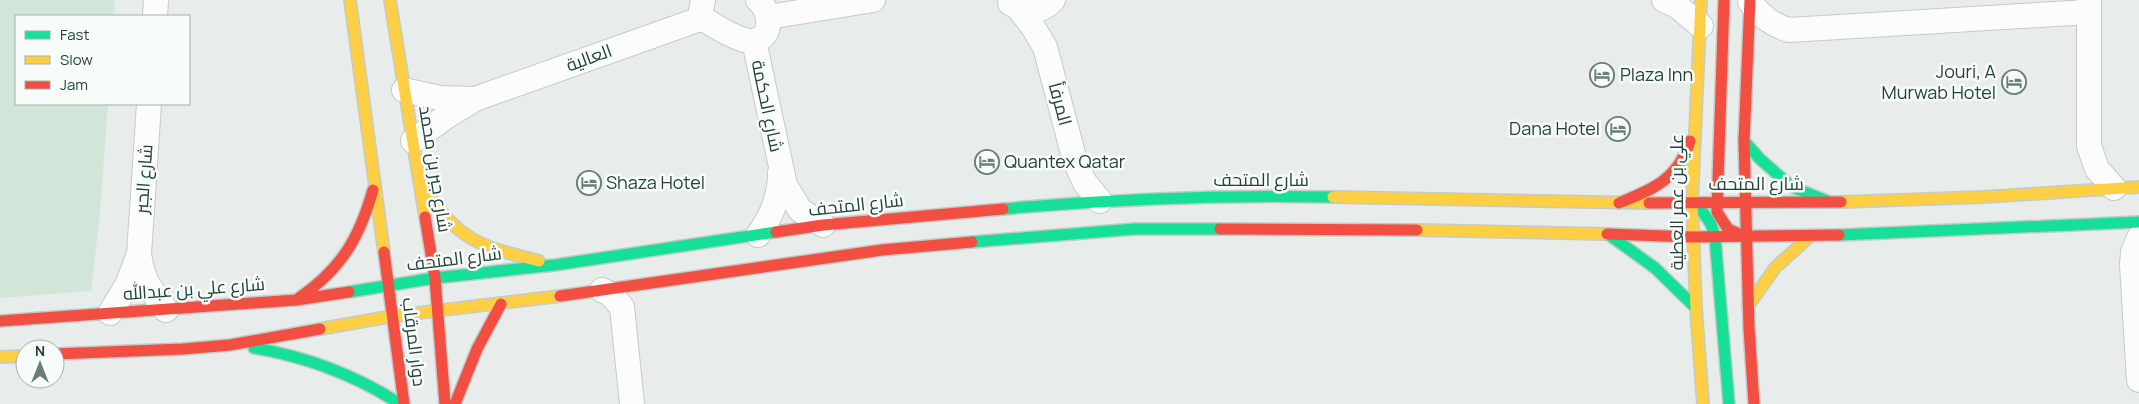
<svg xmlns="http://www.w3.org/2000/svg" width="2139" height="404" viewBox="0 0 2139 404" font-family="Manrope,Cairo,sans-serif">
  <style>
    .green { fill: #d1e6d8 }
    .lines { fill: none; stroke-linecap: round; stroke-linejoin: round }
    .street-casing { stroke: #c5cac8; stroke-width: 26 }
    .fast-casing { stroke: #c3cbc8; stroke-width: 14 }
    .slow-casing { stroke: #c3cbc8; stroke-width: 14 }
    .jam-casing { stroke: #c3cbc8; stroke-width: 14 }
    .street { stroke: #fcfcfc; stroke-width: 24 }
    .fast { stroke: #16e098; stroke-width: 11 }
    .slow { stroke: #ffcf43; stroke-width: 11 }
    .jam { stroke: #f24e42; stroke-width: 11 }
    .labels { text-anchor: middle; stroke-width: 5; stroke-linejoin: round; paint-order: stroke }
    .street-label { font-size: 18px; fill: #24423a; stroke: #f7fbf9 }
    .poi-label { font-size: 18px; fill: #24423a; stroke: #f7fbf9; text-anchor: start }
  </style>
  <rect width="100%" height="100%" fill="#e8edeb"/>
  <path class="green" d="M0 0H115L114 16H16V104H108L100 213 91 291 0 298Z"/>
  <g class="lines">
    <defs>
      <g id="street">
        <path d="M703 0 701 10 703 18C712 25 742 43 753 41 775 37 770 11 758 0"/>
        <path d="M1664 0 1677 6 1701 26"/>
        <path d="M2089 0V146L2097 169 2114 188"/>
        <path d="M1750 2C1761 16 1772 25 1789 30L2088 12"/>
        <path d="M1010 3C1025 13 1040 14 1053 0"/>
        <path d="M1019 9 1033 27 1045 47 1075 161 1085 183 1100 201"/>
        <path d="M155 16 156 0"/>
        <path d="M769 17 873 0"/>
        <path d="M754 41 785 185 800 210 823 225"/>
        <path d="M404 90 440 98 474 99"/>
        <path d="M149 104 139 254C143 281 150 289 166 310"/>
        <path d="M413 141 444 118 475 99 703 18"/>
        <path d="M758 235C772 216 780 197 780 173"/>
        <path d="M2139 238 2133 252 2132 264 2139 380"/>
        <path d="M602 290 610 294 622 307 632 404"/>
        <path d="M110 313 127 285 139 254"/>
      </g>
      <g id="fast">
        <path d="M1744 141 1760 159 1792 187 1830 202"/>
        <path d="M1003 209C1112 199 1223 195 1333 197"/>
        <path d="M1702 211 1711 224 1715 237 1729 404"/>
        <path d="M1608 234 1655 268 1696 308"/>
        <path d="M1839 235 2139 222"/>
        <path d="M972 242 1135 229H1220"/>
        <path d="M349 292 435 278 555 265 776 232"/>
        <path d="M254 348C307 357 355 375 400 404"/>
      </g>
      <g id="slow">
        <path d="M350 0 384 252"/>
        <path d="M390 0 425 217"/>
        <path d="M1701 0 1692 202 1696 308 1703 404"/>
        <path d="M424 188C459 241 479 246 539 261"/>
        <path d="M1333 197 1649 203"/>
        <path d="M1841 202 1984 197 2139 187"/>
        <path d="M1417 230 1607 234"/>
        <path d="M1748 306 1775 268 1809 237"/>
        <path d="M320 329 393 316 560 296"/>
        <path d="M0 357 25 356"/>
      </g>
      <g id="jam">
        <path d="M1724 0 1717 212 1728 229 1746 237"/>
        <path d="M1750 0 1744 141 1749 328 1754 404"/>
        <path d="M1619 203C1654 189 1678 179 1690 141"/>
        <path d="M1649 203 1841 202"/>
        <path d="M425 217 435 278 445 404"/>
        <path d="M1220 229 1417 230"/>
        <path d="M776 232 823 225 1003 209"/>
        <path d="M1607 234 1693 237 1839 235"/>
        <path d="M384 252 404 404"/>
        <path d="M560 296 882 250 972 242"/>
        <path d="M299 298C341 269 359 239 373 190"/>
        <path d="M0 321 296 300 349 292"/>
        <path d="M55 354 183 349 230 345 320 329"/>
        <path d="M455 404 477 349 501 304"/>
      </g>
    </defs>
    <use href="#street" class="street-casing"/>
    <use href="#fast" class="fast-casing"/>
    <use href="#slow" class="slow-casing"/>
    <use href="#jam" class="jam-casing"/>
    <use href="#street" class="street"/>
    <use href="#fast" class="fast"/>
    <use href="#slow" class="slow"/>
    <use href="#jam" class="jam"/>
  </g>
  <defs>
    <symbol id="hotel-ring" viewBox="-11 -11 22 22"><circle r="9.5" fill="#f7fbf9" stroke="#697e78" stroke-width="1.5"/><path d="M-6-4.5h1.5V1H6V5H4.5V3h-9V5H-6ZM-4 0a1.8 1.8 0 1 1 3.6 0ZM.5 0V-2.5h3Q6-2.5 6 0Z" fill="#697e78"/></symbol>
  </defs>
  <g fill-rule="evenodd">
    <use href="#hotel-ring" x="1588" y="61" width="28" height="28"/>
    <use href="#hotel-ring" x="2000" y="68" width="28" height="28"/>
    <use href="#hotel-ring" x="1604" y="115" width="28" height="28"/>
    <use href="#hotel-ring" x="973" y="148" width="28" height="28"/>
    <use href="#hotel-ring" x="575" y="169" width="28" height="28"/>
  </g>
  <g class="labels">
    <g class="street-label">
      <text transform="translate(589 58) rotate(-20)" y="6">العالية</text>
      <text transform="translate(1060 104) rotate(75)" y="6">المرفأ</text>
      <text transform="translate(767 106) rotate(78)" y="6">شارع الحكمة</text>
      <text transform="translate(435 169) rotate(81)" y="6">شارع جبر بن محمد</text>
      <text transform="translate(144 179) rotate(-86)" y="6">شارع الجبر</text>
      <text x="1261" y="186">شارع المتحف</text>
      <text x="1756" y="190">شارع المتحف</text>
      <text transform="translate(1677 202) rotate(-90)" y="6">علي بن عمر العطية</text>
      <text transform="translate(856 205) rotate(-6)" y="6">شارع المتحف</text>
      <text transform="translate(454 259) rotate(-7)" y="6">شارع المتحف</text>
      <text transform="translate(194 289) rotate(-4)" y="6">شارع علي بن عبدالله</text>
      <text transform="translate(414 342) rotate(83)" y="6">دوار المرقاب</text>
    </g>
    <g class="poi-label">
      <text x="1996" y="78" text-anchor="end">Jouri, A<tspan x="1996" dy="21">Murwab Hotel</tspan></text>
      <text x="1620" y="81">Plaza Inn</text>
      <text x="1600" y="135" text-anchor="end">Dana Hotel</text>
      <text x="1004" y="168">Quantex Qatar</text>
      <text x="606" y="189">Shaza Hotel</text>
    </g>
  </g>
  <rect x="15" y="15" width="175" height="90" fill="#f7fbf9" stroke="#a3b1ad"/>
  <rect x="25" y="31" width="25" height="8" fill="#16e098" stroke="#a3b1ad"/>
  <text x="60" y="40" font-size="15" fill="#24423a">Fast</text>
  <rect x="25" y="56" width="25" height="8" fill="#ffcf43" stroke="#a3b1ad"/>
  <text x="60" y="65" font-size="15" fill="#24423a">Slow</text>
  <rect x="25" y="81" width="25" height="8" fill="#f24e42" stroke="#a3b1ad"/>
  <text x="60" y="90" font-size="15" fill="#24423a">Jam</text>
  <g transform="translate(40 364)"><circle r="24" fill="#f7fbf9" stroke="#a3b1ad"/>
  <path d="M0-4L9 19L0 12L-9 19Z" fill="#697e78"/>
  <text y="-8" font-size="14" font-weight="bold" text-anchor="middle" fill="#24423a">N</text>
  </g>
</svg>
